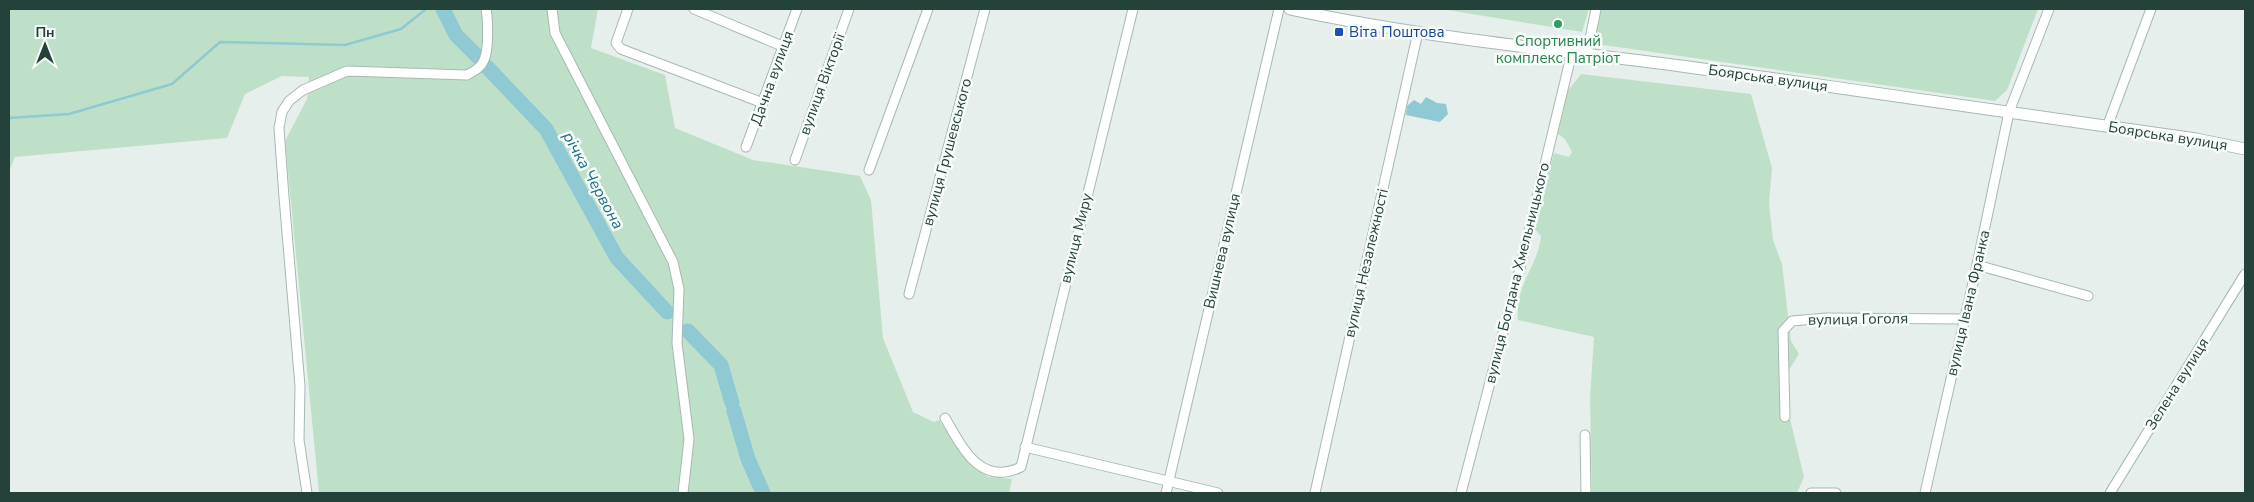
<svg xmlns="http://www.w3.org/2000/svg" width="2254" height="502" viewBox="0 0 2254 502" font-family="'Nunito Sans',sans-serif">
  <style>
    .green { fill: #bfe0c8 }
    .water { fill: #8ec9d4 }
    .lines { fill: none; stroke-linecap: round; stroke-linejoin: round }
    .stream { stroke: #8ec9d4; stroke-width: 2.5 }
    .river { stroke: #8ec9d4; stroke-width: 15 }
    .minor-casing { stroke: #a8b8b2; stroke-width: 11 }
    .tertiary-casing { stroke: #a8b8b2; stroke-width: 13 }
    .minor { stroke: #fff; stroke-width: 9 }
    .tertiary { stroke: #fff; stroke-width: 11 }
    .leisure-dot { fill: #2e9e5b; stroke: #f7fbf9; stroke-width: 2 }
    .transit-dot { fill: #1a4fb4; stroke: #f7fbf9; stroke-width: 2 }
    .labels { text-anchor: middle; stroke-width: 5; stroke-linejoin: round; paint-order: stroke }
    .transit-label { font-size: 15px; fill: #164399; stroke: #f7fbf9; text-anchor: start }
    .leisure-label { font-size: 15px; fill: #27864d; stroke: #f7fbf9 }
    .street-label { font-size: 15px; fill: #24423a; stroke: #f7fbf9 }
    .water-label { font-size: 16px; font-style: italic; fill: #1c6f80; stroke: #f7fbf9 }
  </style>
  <rect width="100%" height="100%" fill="#e6efeb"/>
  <g class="green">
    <path d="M9 9H598L591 48 665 75 675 128 753 160 860 176 871 200 883 338 913 412 934 422 939 420 970 465 988 477 1012 479 1009 493H319L285 141 307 99 309 77 282 76 245 94 227 138 15 157 9 172Z"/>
    <path d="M1441 9H1589L1582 32Z"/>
    <path d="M1593 9H2038L2007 90 1995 101 1596 44 1589 26Z"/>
    <path d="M1581 74 1751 94 1772 168 1769 203 1773 240 1782 264 1791 341 1799 354 1789 370 1785 398 1804 477 1797 493H1592L1590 398 1594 337 1518 320C1515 283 1538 267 1541 236L1534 228 1554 153 1569 157 1572 152 1565 139 1558 134 1567 92Z"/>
  </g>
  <path class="water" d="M1426 97 1437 103 1446 104 1448 114 1440 122 1406 115 1407 106 1414 100 1421 104Z"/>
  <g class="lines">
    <path class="stream" d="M9 118 69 114 172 84 220 42 345 45 401 29 426 9"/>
    <g class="river">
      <path d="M443 9 456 35 478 57"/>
      <path d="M487 67 546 129 617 258 667 312"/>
      <path d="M688 331 721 365 732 403"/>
      <path d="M734 411 748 459 763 493"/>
    </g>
    <defs>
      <g id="minor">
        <path d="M552 9 555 33 673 262 679 289 677 343 689 439 683 493"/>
        <path d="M628 9 616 43 621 49 763 103"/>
        <path d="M694 9 782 46"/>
        <path d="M1587 54 1596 9"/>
        <path d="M2107 127 2151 9"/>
        <path d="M746 147 797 9"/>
        <path d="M795 160 849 9"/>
        <path d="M869 170 928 9"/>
        <path d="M1977 265 2088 296"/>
        <path d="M909 294 985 9"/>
        <path d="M1785 417 1783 331 1792 321 1826 318 1964 319"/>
        <path d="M945 418C962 447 980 487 1021 467L1133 9"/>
        <path d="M1585 435 1586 493"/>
        <path d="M1025 447 1218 493"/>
        <path d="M307 493 299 440 300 386 284 197 279 128 282 112 289 101 303 90 347 71 467 75C474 71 481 68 484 60 489 50 488 19 486 9"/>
        <path d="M1166 493 1279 9"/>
        <path d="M1315 493 1418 32"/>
        <path d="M1461 493 1520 268 1572 52"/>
        <path d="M1811 493H1836"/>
        <path d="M1925 493 1977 265 2009 112 2049 9"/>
        <path d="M2110 493 2245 274"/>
      </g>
      <path id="tertiary" d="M1290 9C1418 37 1551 49 1681 66 1853 89 2025 115 2196 139L2245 149"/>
    </defs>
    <use href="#minor" class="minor-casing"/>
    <use href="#tertiary" class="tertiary-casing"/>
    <use href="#minor" class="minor"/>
    <use href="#tertiary" class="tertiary"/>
  </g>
  <circle class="leisure-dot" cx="1558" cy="24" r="5"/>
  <rect class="transit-dot" x="1334" y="27" width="10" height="10" rx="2.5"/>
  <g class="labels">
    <g class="transit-label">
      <text x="1349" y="37">Віта Поштова</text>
    </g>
    <g class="leisure-label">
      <text x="1558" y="46">Спортивний<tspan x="1558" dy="17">комплекс Патріот</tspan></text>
    </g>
    <g class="street-label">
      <text transform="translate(772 78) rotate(-70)" y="5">Дачна вулиця</text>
      <text transform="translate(1768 78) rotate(8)" y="5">Боярська вулиця</text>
      <text transform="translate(822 84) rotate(-70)" y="5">вулиця Вікторії</text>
      <text transform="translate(2168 136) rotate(9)" y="5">Боярська вулиця</text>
      <text transform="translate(947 152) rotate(-75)" y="5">вулиця Грушевського</text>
      <text transform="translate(1076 238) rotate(-76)" y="5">вулиця Миру</text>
      <text transform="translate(1222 251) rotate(-77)" y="5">Вишнева вулиця</text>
      <text transform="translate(1366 263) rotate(-77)" y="5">вулиця Незалежності</text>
      <text transform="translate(1517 273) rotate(-76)" y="5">вулиця Богдана Хмельницького</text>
      <text transform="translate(1968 303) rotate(-77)" y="5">вулиця Івана Франка</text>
      <text transform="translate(1858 319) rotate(-1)" y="5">вулиця Гоголя</text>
      <text transform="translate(2177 384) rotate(-58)" y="5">Зелена вулиця</text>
    </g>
    <g class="water-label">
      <text transform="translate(594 180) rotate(61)" y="6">річка Червона</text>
    </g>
  </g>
  <rect width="2254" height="502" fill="none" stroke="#24423a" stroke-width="20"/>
  <g transform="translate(45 45)" stroke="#f7fbf9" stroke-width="4" paint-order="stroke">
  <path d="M0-4L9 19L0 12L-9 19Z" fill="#24423a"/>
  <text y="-8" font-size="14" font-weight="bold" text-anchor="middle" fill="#24423a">Пн</text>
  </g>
</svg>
